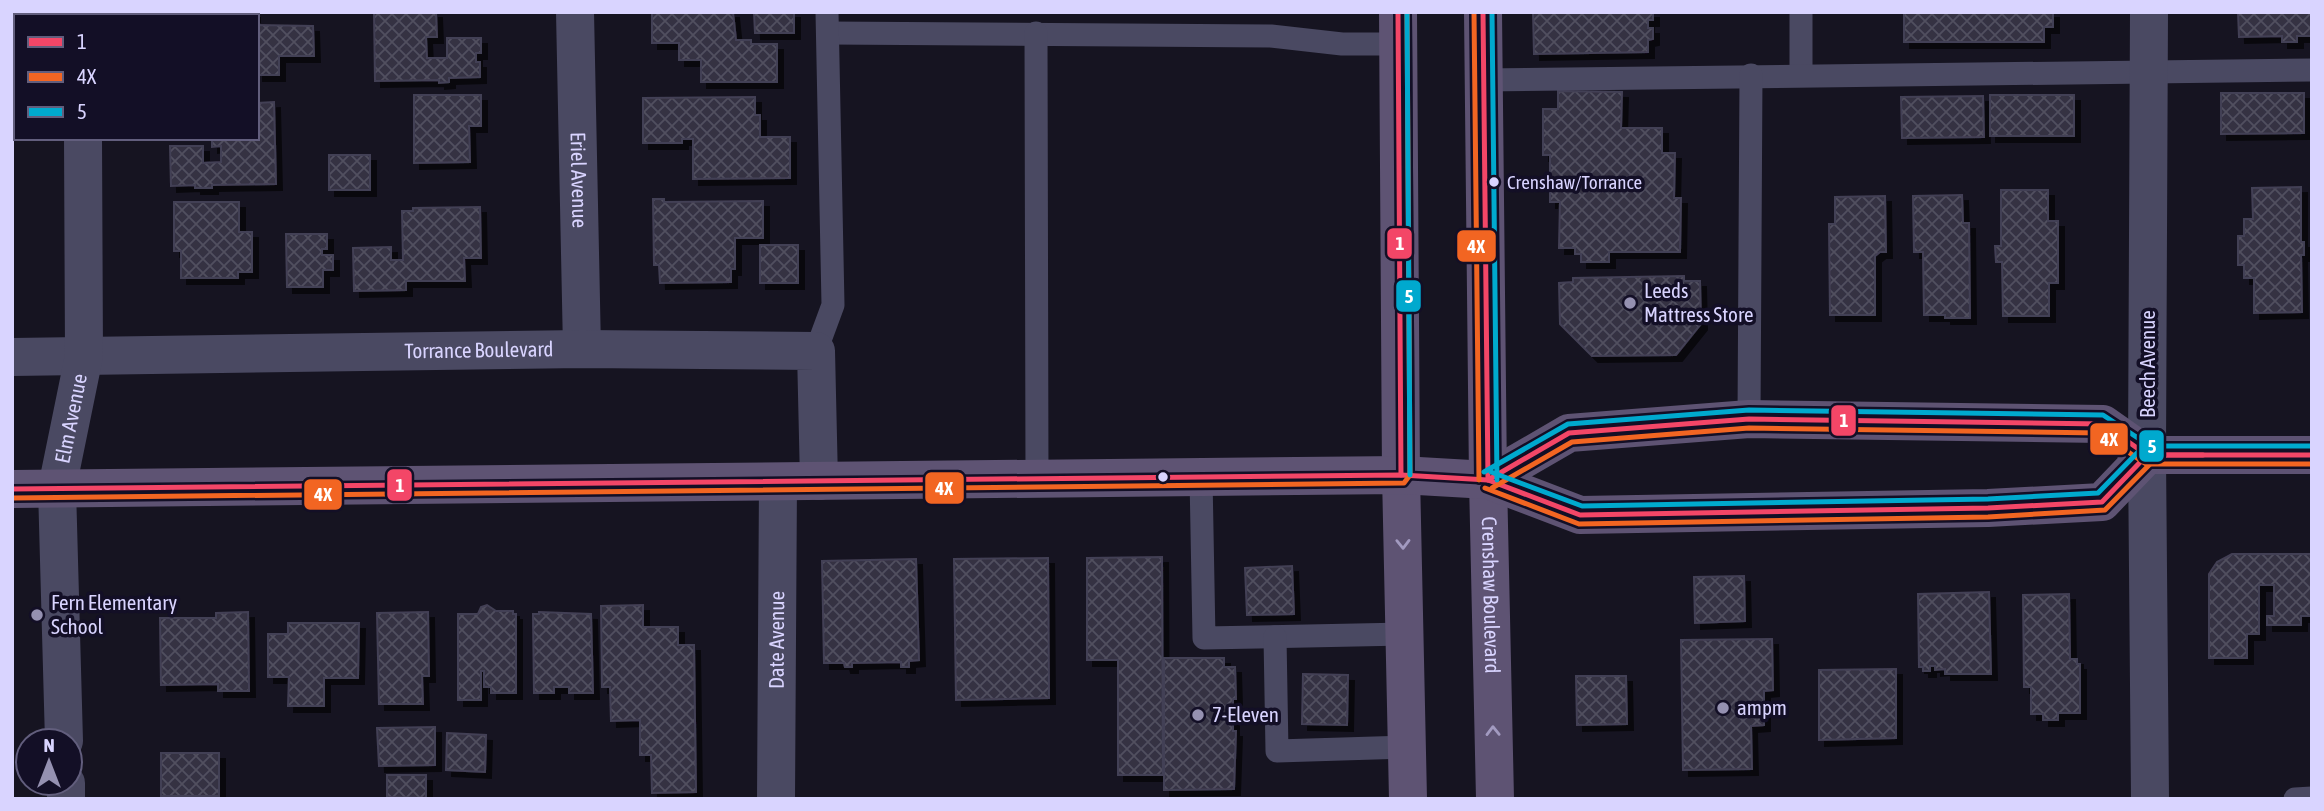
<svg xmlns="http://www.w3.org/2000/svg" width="2324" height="811" viewBox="0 0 2324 811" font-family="'Asap Condensed',sans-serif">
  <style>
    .building { fill: url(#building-cross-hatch); stroke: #433f54; stroke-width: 2; filter: url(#shadow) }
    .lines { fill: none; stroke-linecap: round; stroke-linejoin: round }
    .lane { stroke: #4a4962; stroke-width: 23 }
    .street { stroke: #4a4962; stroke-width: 38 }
    .primary { stroke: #5e5373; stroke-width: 38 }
    .bus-1-casing { stroke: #130f26; stroke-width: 10 }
    .bus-2-casing { stroke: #130f26; stroke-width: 10 }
    .bus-3-casing { stroke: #130f26; stroke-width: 10 }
    .bus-1 { stroke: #f34667; stroke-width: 5 }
    .bus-2 { stroke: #f26522; stroke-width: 5 }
    .bus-3 { stroke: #00a9ce; stroke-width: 5 }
    .oneway { stroke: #a29ac0 }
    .bus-dot { fill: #d9d4ff; stroke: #130f26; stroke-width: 2.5 }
    .poi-dot { fill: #9591b1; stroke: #130f26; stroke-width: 2.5 }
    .labels { text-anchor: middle; stroke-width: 7; stroke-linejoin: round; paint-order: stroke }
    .bus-label { font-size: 19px; fill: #d9d4ff; stroke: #130f26; text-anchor: start }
    .street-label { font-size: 21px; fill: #d9d4ff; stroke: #130f26 }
    .poi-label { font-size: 21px; fill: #d9d4ff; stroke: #130f26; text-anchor: start }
    .line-badge { stroke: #130f26; stroke-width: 2.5 }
    .badge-label { font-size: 19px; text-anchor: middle; font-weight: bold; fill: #fff }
  </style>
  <defs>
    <pattern id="building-cross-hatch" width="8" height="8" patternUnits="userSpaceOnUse" patternTransform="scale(1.75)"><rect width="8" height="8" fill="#343243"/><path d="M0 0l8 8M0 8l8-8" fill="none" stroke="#514f5f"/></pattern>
    <filter id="shadow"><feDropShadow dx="6" dy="6" stdDeviation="0" flood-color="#0009"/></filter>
  </defs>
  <rect width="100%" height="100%" fill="#161421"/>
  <g class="building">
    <rect x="169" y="12" width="85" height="4"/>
    <path d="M374 12H436L437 37H426L427 58H447V38H481V53H476V62H480V77L449 78V82L439 83V80L375 81Z"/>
    <path d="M652 12H733L736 40H751V44H777V82H701V60H679V43H652Z"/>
    <path d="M754 12H794V33H755Z"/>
    <path d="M1533 12H1653V20H1648V28H1653V39L1648 40V52L1534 54Z"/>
    <path d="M1904 12H2053V27H2044V42H1904Z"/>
    <path d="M2238 12H2312V36H2297V42H2282V36L2239 37Z"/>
    <path d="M257 25 313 26 314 56H279V75H257Z"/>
    <path d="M1558 91 1622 92 1621 128H1662V153H1675L1674 198H1681L1680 252H1609V262H1581V254H1575V248H1559L1560 202H1550V155H1543V109H1558Z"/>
    <path d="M2221 93H2304V133L2221 134Z"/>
    <path d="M414 95H481V126H469L470 162 414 163Z"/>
    <rect x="1990" y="95" width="84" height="41"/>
    <path d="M1983 96 1984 137 1902 138 1901 97Z"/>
    <path d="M755 97V115H760V137H790V178L693 179V139H682V143H643V98Z"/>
    <path d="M274 102 276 184 212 185V188H195V185L171 186 170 146H203V163L221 162V146L212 147V138H257V103Z"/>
    <rect x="329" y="155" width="41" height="35"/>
    <path d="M2301 187V242H2304V255H2301L2302 312 2254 313V278H2244V265H2238V236H2244V219H2253L2252 188Z"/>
    <path d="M2001 190H2048V221H2058V283H2049V316H2003L2002 262H1996L1995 246H2001Z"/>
    <path d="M1962 195 1963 223H1969L1970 318H1945V315H1924L1923 252H1914L1913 196Z"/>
    <path d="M1885 196 1886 252H1880L1875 256V315H1830L1829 224H1835V197Z"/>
    <path d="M653 199H664V202L763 201V238H735V269H731V282L660 283 659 265H654Z"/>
    <path d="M174 202H239V232H252V272H238V278H181V251H174Z"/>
    <path d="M480 207 481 258H464L465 281H406V290L354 291 353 248 391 247V260H403L402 211H413V208Z"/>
    <path d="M286 234H327V249H322V255H333V270H323V287H287Z"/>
    <rect x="760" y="245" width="38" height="38"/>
    <path d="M1684 276V281H1700L1701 324 1676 355 1592 356 1560 324 1559 283 1573 282V278Z"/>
    <path d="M2232 554H2312V616H2301V625H2267V616H2274V585H2259V634H2247V658H2209V574L2217 562Z"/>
    <path d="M1162 557 1163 775H1118V660H1087V558Z"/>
    <path d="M1048 558 1049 698 956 700 954 559Z"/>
    <path d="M916 559 919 660 909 661V667H901V662L852 663V667H845L844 663H824L822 561Z"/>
    <path d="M1292 566 1294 614 1247 615 1245 568Z"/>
    <path d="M1744 576 1745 621 1695 623 1694 577Z"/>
    <path d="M1989 592 1991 674H1945V669L1935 670V666H1930V671H1923V667H1919L1918 594Z"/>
    <path d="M2069 594 2070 659H2077V664H2080V713H2058V720H2043V714H2031V687H2024L2023 595Z"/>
    <path d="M487 605 496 611H513V614H516V693H491V687H484V671H481V700H458V614H478L481 607Z"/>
    <path d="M643 605V627H678V645H694L696 792 652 793 651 755H640V720L611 721 610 687H602L601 606Z"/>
    <path d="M248 612 249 691H218V684L161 685 160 618H216V613Z"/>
    <path d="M428 612 429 676H422L423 704H379L377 613Z"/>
    <path d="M539 612 591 614 593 693H569V687H554V693H534L533 614H539Z"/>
    <path d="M288 623H359L358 678H324V706H288L289 677H268V634H288Z"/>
    <path d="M1772 639 1773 690 1764 691V725L1751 726 1752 769 1683 770 1681 640Z"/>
    <path d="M1164 658H1224V667H1235L1236 699H1233V731H1236L1234 789 1164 790Z"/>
    <path d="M1896 669V738L1819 740V670Z"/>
    <path d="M1303 674 1348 675 1347 725 1302 724Z"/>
    <path d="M1576 676H1626L1627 724 1577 725Z"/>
    <path d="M435 727V765L379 766 377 728Z"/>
    <path d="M447 733 486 735 485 772 446 770Z"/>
    <rect x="161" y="753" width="58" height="43"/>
    <path d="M387 775H426V798L387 797Z"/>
  </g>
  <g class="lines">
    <g class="lane">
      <path d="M1801 12V75"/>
      <path d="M828 33 1271 36 1342 44H1399"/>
      <path d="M1036 33 1037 479"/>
      <path d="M1483 80 2312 70"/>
      <path d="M816 351 833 305 827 12"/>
      <path d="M1749 419 1751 75"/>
      <path d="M1201 477 1204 638 1405 634"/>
      <path d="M1275 637 1277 751 1407 747"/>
      <path d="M2295 799 2312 798"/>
    </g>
    <g class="street">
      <path d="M83 12V16"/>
      <path id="s1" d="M575 12 582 349"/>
      <path d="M2149 12 2147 455 2150 799"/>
      <path id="s2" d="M12 357 582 349 816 351 819 481"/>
      <path id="s3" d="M64 741 57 488 84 356 83 138"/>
      <path d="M66 783V799"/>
      <path id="s4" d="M776 799 778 482"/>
    </g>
    <g class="primary">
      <path d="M1398 12 1401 475 1408 799"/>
      <path id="s5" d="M1483 12 1488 480 1495 799"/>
      <path d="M1488 480 1569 433 1749 419 2103 424 2147 455H2312"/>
      <path d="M12 489 1401 475 1488 480 1580 515 1988 508 2102 502 2147 455"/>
    </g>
    <defs>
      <g id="bus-1">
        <path d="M1398 12 1401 475"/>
        <path d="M1483 12 1488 480"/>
        <path d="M1488 480 1569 433 1749 419 2103 424 2147 455H2203"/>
        <path d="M12 489 1401 475 1488 480 1580 515 1988 508 2102 502 2147 455H2312"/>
      </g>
      <g id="bus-2">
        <path d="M1474 12 1479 480"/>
        <path d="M1485 488 1579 524 1988 517 2105 510 2153 461"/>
        <path d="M1492 488 1572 442 1749 428 2100 433 2146 464H2312"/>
        <path d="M12 498 1404 483 1410 475 1407 12"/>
      </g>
      <g id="bus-3">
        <path d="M1407 12 1410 475"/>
        <path d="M1492 12 1497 480"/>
        <path d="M1484 472 1568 424 1749 410 2103 415 2150 446H2312"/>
        <path d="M1491 472 1582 506 1988 499 2098 493 2141 449"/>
      </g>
    </defs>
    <use href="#bus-1" class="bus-1-casing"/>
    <use href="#bus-2" class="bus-2-casing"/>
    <use href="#bus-3" class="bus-3-casing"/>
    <use href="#bus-1" class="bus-1"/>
    <use href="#bus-2" class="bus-2"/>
    <use href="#bus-3" class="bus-3"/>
  </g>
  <defs><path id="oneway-chevron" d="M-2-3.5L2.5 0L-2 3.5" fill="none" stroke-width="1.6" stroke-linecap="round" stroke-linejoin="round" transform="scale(1.75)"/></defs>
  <g class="oneway">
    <use href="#oneway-chevron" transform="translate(1403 544) rotate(89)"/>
    <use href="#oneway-chevron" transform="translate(1493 731) rotate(-91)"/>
  </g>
  <g class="bus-dot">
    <circle cx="1494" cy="182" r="6"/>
    <circle cx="1163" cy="477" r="6"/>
  </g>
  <g class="poi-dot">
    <circle cx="1630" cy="303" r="7"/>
    <circle cx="37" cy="615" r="7"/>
    <circle cx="1723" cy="708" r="7"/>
    <circle cx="1198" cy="715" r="7"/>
  </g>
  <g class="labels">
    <g class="bus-label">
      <text x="1507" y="189">Crenshaw/Torrance</text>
    </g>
    <g class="street-label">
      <text dy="7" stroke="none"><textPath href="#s1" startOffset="168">Eriel Avenue</textPath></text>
      <text dy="7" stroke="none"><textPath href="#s2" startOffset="467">Torrance Boulevard</textPath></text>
      <text transform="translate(2148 364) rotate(-90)" y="7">Beech Avenue</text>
      <text dy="7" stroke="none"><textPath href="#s3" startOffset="324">Elm Avenue</textPath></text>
      <text dy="7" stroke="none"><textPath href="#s5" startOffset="583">Crenshaw Boulevard</textPath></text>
      <text dy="7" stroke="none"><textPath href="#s4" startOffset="159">Date Avenue</textPath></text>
    </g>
    <g class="poi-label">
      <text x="1644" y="298">Leeds<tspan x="1644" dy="24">Mattress Store</tspan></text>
      <text x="51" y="610">Fern Elementary<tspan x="51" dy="24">School</tspan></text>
      <text x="1737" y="715">ampm</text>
      <text x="1212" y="722">7-Eleven</text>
    </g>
  </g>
  <g class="line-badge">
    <rect x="1386" y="227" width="27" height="33" rx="7" fill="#f34667"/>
    <rect x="1456" y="229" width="41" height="34" rx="7" fill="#f26522"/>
    <rect x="1395" y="279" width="27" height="34" rx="7" fill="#00a9ce"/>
    <rect x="1830" y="404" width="27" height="33" rx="7" fill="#f34667"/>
    <rect x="2089" y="422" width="40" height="34" rx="7" fill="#f26522"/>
    <rect x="2138" y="429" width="27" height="34" rx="7" fill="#00a9ce"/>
    <rect x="386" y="468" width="27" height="34" rx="7" fill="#f34667"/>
    <rect x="924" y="471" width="41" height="34" rx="7" fill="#f26522"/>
    <rect x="303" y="478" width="40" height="33" rx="7" fill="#f26522"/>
  </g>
  <g class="badge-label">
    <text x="1400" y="250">1</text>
    <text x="1476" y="253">4X</text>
    <text x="1409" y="303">5</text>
    <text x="1844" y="427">1</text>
    <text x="2109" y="446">4X</text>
    <text x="2152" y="453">5</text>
    <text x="400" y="492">1</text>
    <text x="944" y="495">4X</text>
    <text x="323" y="501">4X</text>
  </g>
  <rect width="2324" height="811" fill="none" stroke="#d9d4ff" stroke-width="28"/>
  <rect x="14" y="14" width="245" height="126" fill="#130f26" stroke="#625e7d" stroke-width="2"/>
  <rect x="28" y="37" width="35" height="10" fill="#f34667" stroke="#625e7d" stroke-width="2"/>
  <text x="77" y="49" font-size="21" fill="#d9d4ff">1</text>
  <rect x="28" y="72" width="35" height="10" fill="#f26522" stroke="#625e7d" stroke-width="2"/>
  <text x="77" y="84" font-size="21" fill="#d9d4ff">4X</text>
  <rect x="28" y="107" width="35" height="10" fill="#00a9ce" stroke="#625e7d" stroke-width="2"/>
  <text x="77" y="119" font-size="21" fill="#d9d4ff">5</text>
  <g transform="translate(49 762)"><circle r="33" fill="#130f26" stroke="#625e7d" stroke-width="2"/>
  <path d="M0-5L12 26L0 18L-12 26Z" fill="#9591b1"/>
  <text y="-10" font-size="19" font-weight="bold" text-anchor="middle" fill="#d9d4ff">N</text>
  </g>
</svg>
